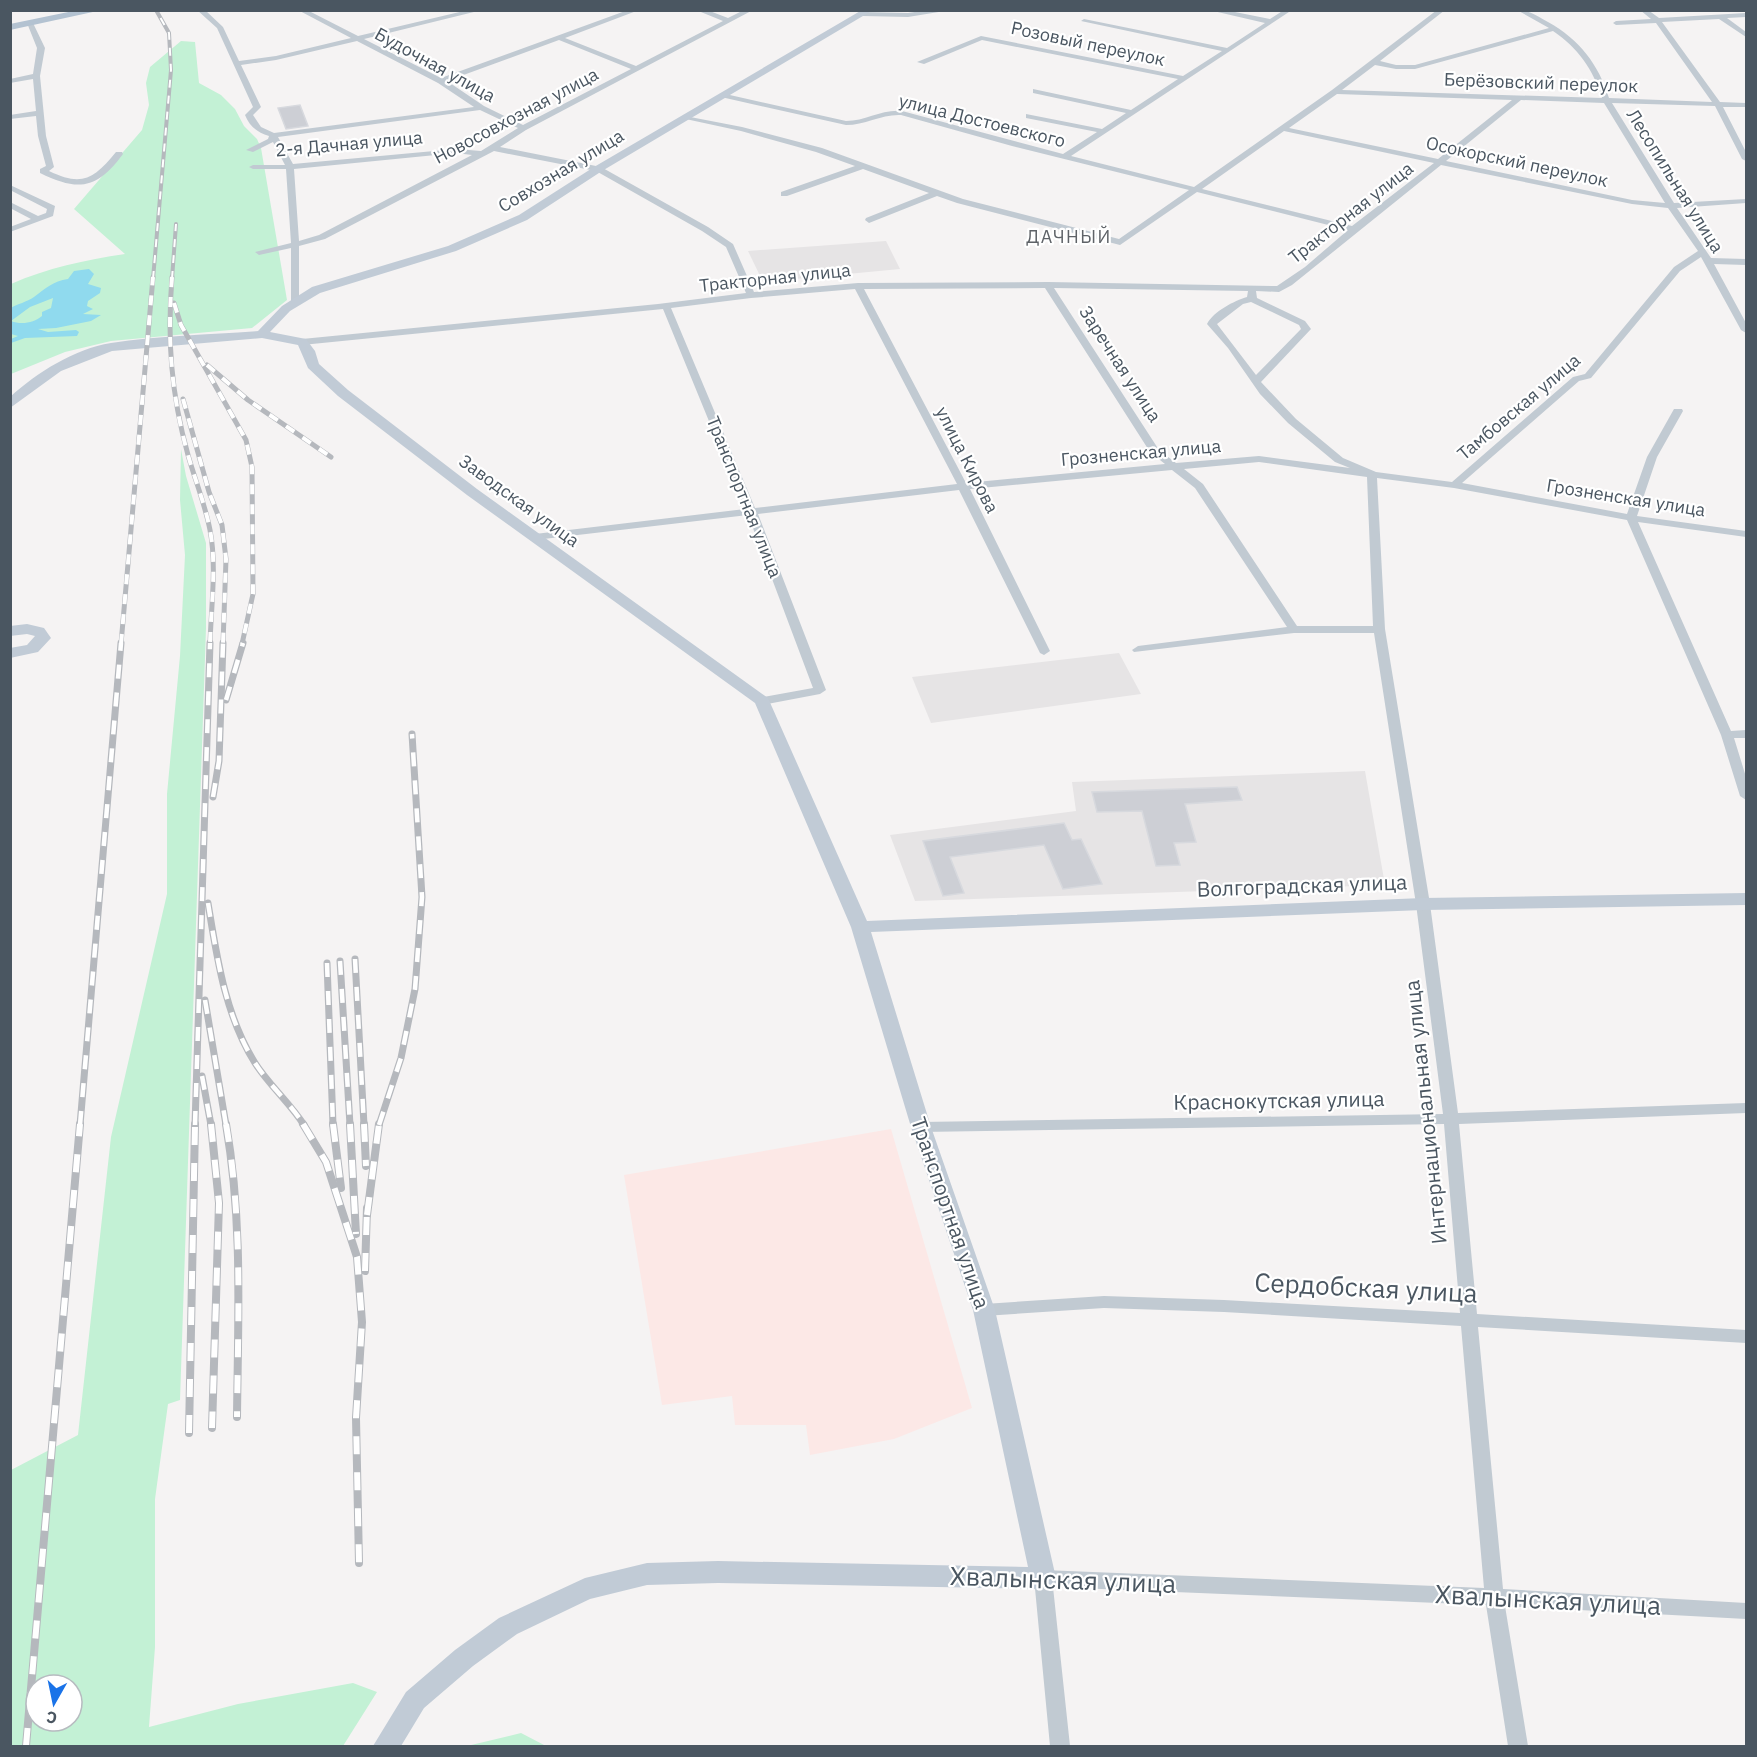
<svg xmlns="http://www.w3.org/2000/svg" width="1757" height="1757" viewBox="0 0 1757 1757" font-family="'IBM Plex Sans',sans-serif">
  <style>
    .education { fill: #e6e4e5 }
    .medical { fill: #fce8e6 }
    .green { fill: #c3f1d5; fill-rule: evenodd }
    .water { fill: #90daee; fill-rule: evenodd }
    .building { fill: #cdcfd5; stroke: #d7d9de; stroke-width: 1.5 }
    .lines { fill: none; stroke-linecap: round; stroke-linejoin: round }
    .street { fill: #c1cad2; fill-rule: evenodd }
    .secondary { fill: #c1cbd6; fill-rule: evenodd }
    .primary { fill: #b3c2d1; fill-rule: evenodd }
    .rail-far3-casing { stroke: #b5b8bd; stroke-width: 4 }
    .rail-far2-casing { stroke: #b5b8bd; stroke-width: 5 }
    .rail-far1-casing { stroke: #b5b8bd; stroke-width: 7 }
    .rail-casing { stroke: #b5b8bd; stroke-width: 8 }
    .rail-far3 { stroke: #fff; stroke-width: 2; stroke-dasharray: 8; stroke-linecap: butt }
    .rail-far2 { stroke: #fff; stroke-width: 4; stroke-dasharray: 10; stroke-linecap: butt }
    .rail-far1 { stroke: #fff; stroke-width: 4.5; stroke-dasharray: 14; stroke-linecap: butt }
    .rail { stroke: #fff; stroke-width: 6; stroke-dasharray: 18; stroke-linecap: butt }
    .labels { text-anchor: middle; stroke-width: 4.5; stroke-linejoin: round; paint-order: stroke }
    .far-street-label { font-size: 18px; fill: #4a5661; stroke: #fff }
    .far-neighbourhood-label { font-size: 18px; letter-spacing: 1.5px; fill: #5f6368; stroke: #fff }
    .street-label { font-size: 21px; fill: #4a5661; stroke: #fff }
    .near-street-label { font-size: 26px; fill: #4a5661; stroke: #fff }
  </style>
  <rect width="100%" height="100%" fill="#f5f3f3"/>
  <g class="education">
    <path d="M886 241 900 269 763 282 748 251Z"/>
    <path d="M1119 653 1141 694 931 723 912 677Z"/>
    <path d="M1365 771 1385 885 915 901 890 835 1076 811 1072 782Z"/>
  </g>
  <path class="medical" d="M891 1129 972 1408 894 1439 810 1455 806 1425H735L732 1396 662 1405 624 1175Z"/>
  <g class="green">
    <path d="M181 41 195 42 199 83 221 95 235 109 244 126 257 139 261 148 287 300 252 328 111 341 65 352 11 374V284C47 268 85 260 125 254L74 209 142 130 149 105 146 83 150 67Z"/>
    <path d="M181 449 186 476 206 543V628L180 1400 168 1404 155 1499V1647L149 1727 238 1704 353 1683 377 1692 343 1746H11V1470L78 1435 111 1137 167 894V794L180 656 185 555 180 500ZM36 1685H72V1721H36Z"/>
    <path d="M521 1733 546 1746H467Z"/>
  </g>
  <path class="water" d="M89 269 94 274 88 284 101 288 100 293 88 301 87 306 93 309 83 314 101 315 91 321 56 328 38 329 48 332 76 330 79 332 77 336 25 338 11 343V339L18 336 11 334V308C17 304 27 302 34 297 45 289 53 281 68 279L74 271ZM53 298 51 308 42 312V316C34 323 21 325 11 321L30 307Z"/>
  <g class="building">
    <path d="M300 105 308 126 286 129 278 108Z"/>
    <path d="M1237 787 1242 800 1185 804 1196 842 1174 843 1180 865 1156 866 1142 811 1097 812 1092 792Z"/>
    <path d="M1064 823 1072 840 1081 839 1102 884 1063 889 1044 845 950 857 964 893 943 896 923 841Z"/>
  </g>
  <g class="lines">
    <g class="street">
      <path d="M197 10H205L223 27 239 61 276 56 351 38 298 10H307L358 36 468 10H482L364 39 441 78 628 10H639L565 38 636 66 723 21 696 10H707L728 18 744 10H753L526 130 500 147 601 167 708 227 733 244 754 292 858 283 1048 282 1277 286 1305 267 1348 230 1197 192 1120 245 957 203 937 196 869 223 865 220 866 218 929 193 863 169 787 196H781V192L855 166 816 152 741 131 681 118 685 116 742 127 822 148 963 199 1119 239 1189 190 1012 146 901 115C882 114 865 125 846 125L721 97V93L846 121C866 121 882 109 902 111L1063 154 1097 132 1026 118V114L1102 129 1126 113 1033 93V89L1131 110 1178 79 982 40 924 64 917 62 981 36 1183 76 1222 51 1081 21 1084 19 1227 48 1265 23 1209 10H1225L1270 19 1284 10H1292L1071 156 1194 187 1332 90 1437 10H1445L1380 61 1396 65H1415L1549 28 1517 10C1529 10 1537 16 1548 22 1579 39 1599 65 1609 98L1712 102 1656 23 1616 25 1613 23 1616 21 1651 19 1640 10H1648L1659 18 1746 13V17L1727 18 1746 32V37L1719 19 1662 22 1720 102 1746 103V107H1723L1746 152V161L1742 159 1715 106 1612 103 1674 203 1746 199V203L1677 208 1711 258 1746 259V265L1714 264 1746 323V333L1741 330 1701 257 1680 271 1591 378 1579 381 1462 483 1627 514 1647 457 1674 409H1682L1683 411 1657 457 1637 516 1746 531V537L1638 522 1731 731 1746 730V738H1734L1746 777V800L1740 796 1721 735 1627 520 1454 488 1377 478 1385 629 1430 904 1458 1113 1746 1103V1113L1459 1124 1477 1314 1746 1330V1343L1478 1327 1503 1589 1746 1603V1619L1505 1606 1528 1746H1508L1486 1605 1053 1587 1070 1746H1050L1034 1578 1036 1572 1043 1570 1484 1588 1461 1326 1224 1312 1104 1308 984 1316 978 1315 976 1310 978 1305 984 1304 1104 1296 1224 1300 1460 1313 1444 1124 921 1132 916 1131 913 1127 916 1123 921 1122 1443 1114 1416 904 1374 633H1294L1134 652 1132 650 1138 646 1287 627 1195 488 1172 470 970 489 1050 651 1044 655 1040 653 959 490 758 514 826 690 820 694 762 705 758 704 756 701 758 698 813 688 748 515 535 540 530 537 535 534 745 509 663 309 302 345 297 342 302 339 658 304 746 293 726 247 702 231 596 171 494 151 325 239 299 246V300L291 302V248L259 255 255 252 291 243 286 169H253L249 167 253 165H285L273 142 253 152 246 150 268 139 269 136C257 132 250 127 245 115L253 107 217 28ZM1553 31C1578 48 1593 69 1602 98L1342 90 1375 65 1396 69H1415ZM559 40 631 69 523 125 484 106 447 81ZM357 41 438 83 474 107 274 133 261 127 253 115 261 107 241 65 276 60ZM1337 94 1512 100 1438 159 1289 128ZM1521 100 1604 103 1665 203 1632 200 1446 161ZM480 110 518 128 481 151 456 149 293 164 278 137ZM1284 131 1434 163 1352 226 1202 189ZM456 153 472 155 319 235 299 241 294 169ZM1441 165 1632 204 1668 208 1698 251 1674 267 1585 374 1573 377 1452 482 1376 472 1343 458 1296 419 1261 382 1311 329 1305 321 1257 298 1256 291 1279 292 1292 285ZM1045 288 1150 452 1165 464 966 483 864 289ZM1054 288 1248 291 1247 297C1234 301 1214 311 1207 324L1228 348 1260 394 1288 423 1335 462 1350 468 1259 456 1176 463 1159 450ZM855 289 957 484 755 508 671 308 751 298ZM1251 302 1299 325 1301 329 1256 375 1217 324 1243 304ZM1259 462 1367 477 1373 626H1297L1203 484 1184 469Z"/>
      <path d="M928 10H951L908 17 863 16 860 14 863 12 908 13Z"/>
      <path d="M30 21 33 23 45 48 40 76 46 136 54 167 49 171C82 187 94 179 116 152H122L123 154C97 189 79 192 40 173V169L46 166 38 136 36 116 10 119V115L36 111 33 79 10 83V79L33 74 37 48 27 23Z"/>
      <path d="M10 185 55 206 53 216 10 232V227L31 219 10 208V202L38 216 46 213 47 209 10 190Z"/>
    </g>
    <g class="secondary">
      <path d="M862 10H873L602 171 527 220 456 251 320 293 290 311 270 332 306 339 315 351 319 364 348 390 477 489 768 698 867 921 1423 898 1746 893V905L1423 910 871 932 931 1127 995 1310 1056 1578 1052 1586 1043 1589 718 1583 647 1585 590 1599 517 1634 473 1666 424 1708 401 1746H373L406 1692 455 1650 499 1618 585 1578 647 1563 718 1561 1028 1567 973 1310 911 1127 851 927 755 703 467 495 338 396 308 368 298 345 262 338 112 351 61 371 10 408V397C38 372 74 349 111 343 159 335 210 335 258 331L282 306 312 287 448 246 519 215 594 167Z"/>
      <path d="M27 624 44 628 51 638 38 652 10 658V648L27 645 35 636 27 634 10 636V626Z"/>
    </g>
    <path class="primary" d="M78 10H102L10 30V24Z"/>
    <defs>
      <g id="rail-far3">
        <path d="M153 279 171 70 169 33 156 10"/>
        <path d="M172 279 176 224"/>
      </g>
      <g id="rail-far2">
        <path d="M172 277C167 339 171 394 188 455 195 480 205 504 210 530 217 566 211 607 210 644"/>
        <path d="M174 303 181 325 246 440 252 467 253 594 242 644"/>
        <path d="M207 365 248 400 331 457"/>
        <path d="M183 399 209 492 222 525 226 559 223 644"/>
        <path d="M121 644 153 277"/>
      </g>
      <g id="rail-far1">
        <path d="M226 700 243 643"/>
        <path d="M213 797 219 761 223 643"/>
        <path d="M208 903C217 958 225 1015 255 1063 269 1085 290 1103 304 1125"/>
        <path d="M355 959 364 1125"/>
        <path d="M340 961 350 1125"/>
        <path d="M327 963 333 1125"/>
        <path d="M205 1000 226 1125"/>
        <path d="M202 1076 211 1125"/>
        <path d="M80 1125 121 643"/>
        <path d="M195 1125 210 643"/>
        <path d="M379 1125 401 1058 415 989 422 897 412 734"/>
      </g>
      <g id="rail">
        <path d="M211 1124 219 1203 212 1428"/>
        <path d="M226 1124C243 1223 238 1317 237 1417"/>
        <path d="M303 1124 326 1162 357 1257 362 1322 356 1418 359 1563"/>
        <path d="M333 1124 341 1188"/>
        <path d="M350 1124 356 1234"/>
        <path d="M364 1124 366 1166"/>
        <path d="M367 1215 379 1124"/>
        <path d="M365 1271 367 1208"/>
        <path d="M189 1433 195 1124"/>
        <path d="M26 1746 80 1124"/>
      </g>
    </defs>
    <use href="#rail-far3" class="rail-far3-casing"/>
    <use href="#rail-far2" class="rail-far2-casing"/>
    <use href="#rail-far1" class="rail-far1-casing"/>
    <use href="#rail" class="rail-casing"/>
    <use href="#rail-far3" class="rail-far3"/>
    <use href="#rail-far2" class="rail-far2"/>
    <use href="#rail-far1" class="rail-far1"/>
    <use href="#rail" class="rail"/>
  </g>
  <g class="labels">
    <g class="far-street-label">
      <text transform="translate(1088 44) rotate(12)" y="6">Розовый переулок</text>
      <text transform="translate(435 65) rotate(29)" y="6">Будочная улица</text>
      <text transform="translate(1541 83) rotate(2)" y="6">Берёзовский переулок</text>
      <text transform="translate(516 116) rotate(-28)" y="6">Новосовхозная улица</text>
      <text transform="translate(982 121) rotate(14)" y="6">улица Достоевского</text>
      <text transform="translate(349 144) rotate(-5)" y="6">2-я Дачная улица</text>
      <text transform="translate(1517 162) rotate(12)" y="6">Осокорский переулок</text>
      <text transform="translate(561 171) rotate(-31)" y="6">Совхозная улица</text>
      <text transform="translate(1675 181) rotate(58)" y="6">Лесопильная улица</text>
      <text transform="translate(1351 213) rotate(-38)" y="6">Тракторная улица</text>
      <text transform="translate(775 278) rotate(-6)" y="6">Тракторная улица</text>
      <text transform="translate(1120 364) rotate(57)" y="6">Заречная улица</text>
      <text transform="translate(1519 407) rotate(-40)" y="6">Тамбовская улица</text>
      <text transform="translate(1141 453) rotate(-5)" y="6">Грозненская улица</text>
      <text transform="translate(967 460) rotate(63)" y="6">улица Кирова</text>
      <text transform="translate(744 497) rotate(68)" y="6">Транспортная улица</text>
      <text transform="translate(1626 498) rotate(9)" y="6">Грозненская улица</text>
      <text transform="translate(519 501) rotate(36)" y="6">Заводская улица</text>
    </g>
    <g class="far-neighbourhood-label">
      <text x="1069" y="243">ДАЧНЫЙ</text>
    </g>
    <g class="street-label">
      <text transform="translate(1302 886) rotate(-2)" y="7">Волгоградская улица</text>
      <text transform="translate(1279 1101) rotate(-1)" y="7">Краснокутская улица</text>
      <text transform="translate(1426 1112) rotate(-96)" y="7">Интернациональная улица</text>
      <text transform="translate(950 1213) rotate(71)" y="7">Транспортная улица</text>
    </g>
    <g class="near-street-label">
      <text transform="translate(1366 1288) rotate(3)" y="9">Сердобская улица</text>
      <text transform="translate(1063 1580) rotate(2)" y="9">Хвалынская улица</text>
      <text transform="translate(1548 1600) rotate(3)" y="9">Хвалынская улица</text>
    </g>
  </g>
  <rect width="1757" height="1757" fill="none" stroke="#4a5661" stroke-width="24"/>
  <g transform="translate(54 1703) rotate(189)"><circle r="28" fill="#ffffff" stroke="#b7bbc0" stroke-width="1.5"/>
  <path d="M0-4.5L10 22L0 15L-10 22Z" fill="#1a73e8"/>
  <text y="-9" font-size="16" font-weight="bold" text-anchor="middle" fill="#4a5661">С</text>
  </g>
</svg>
